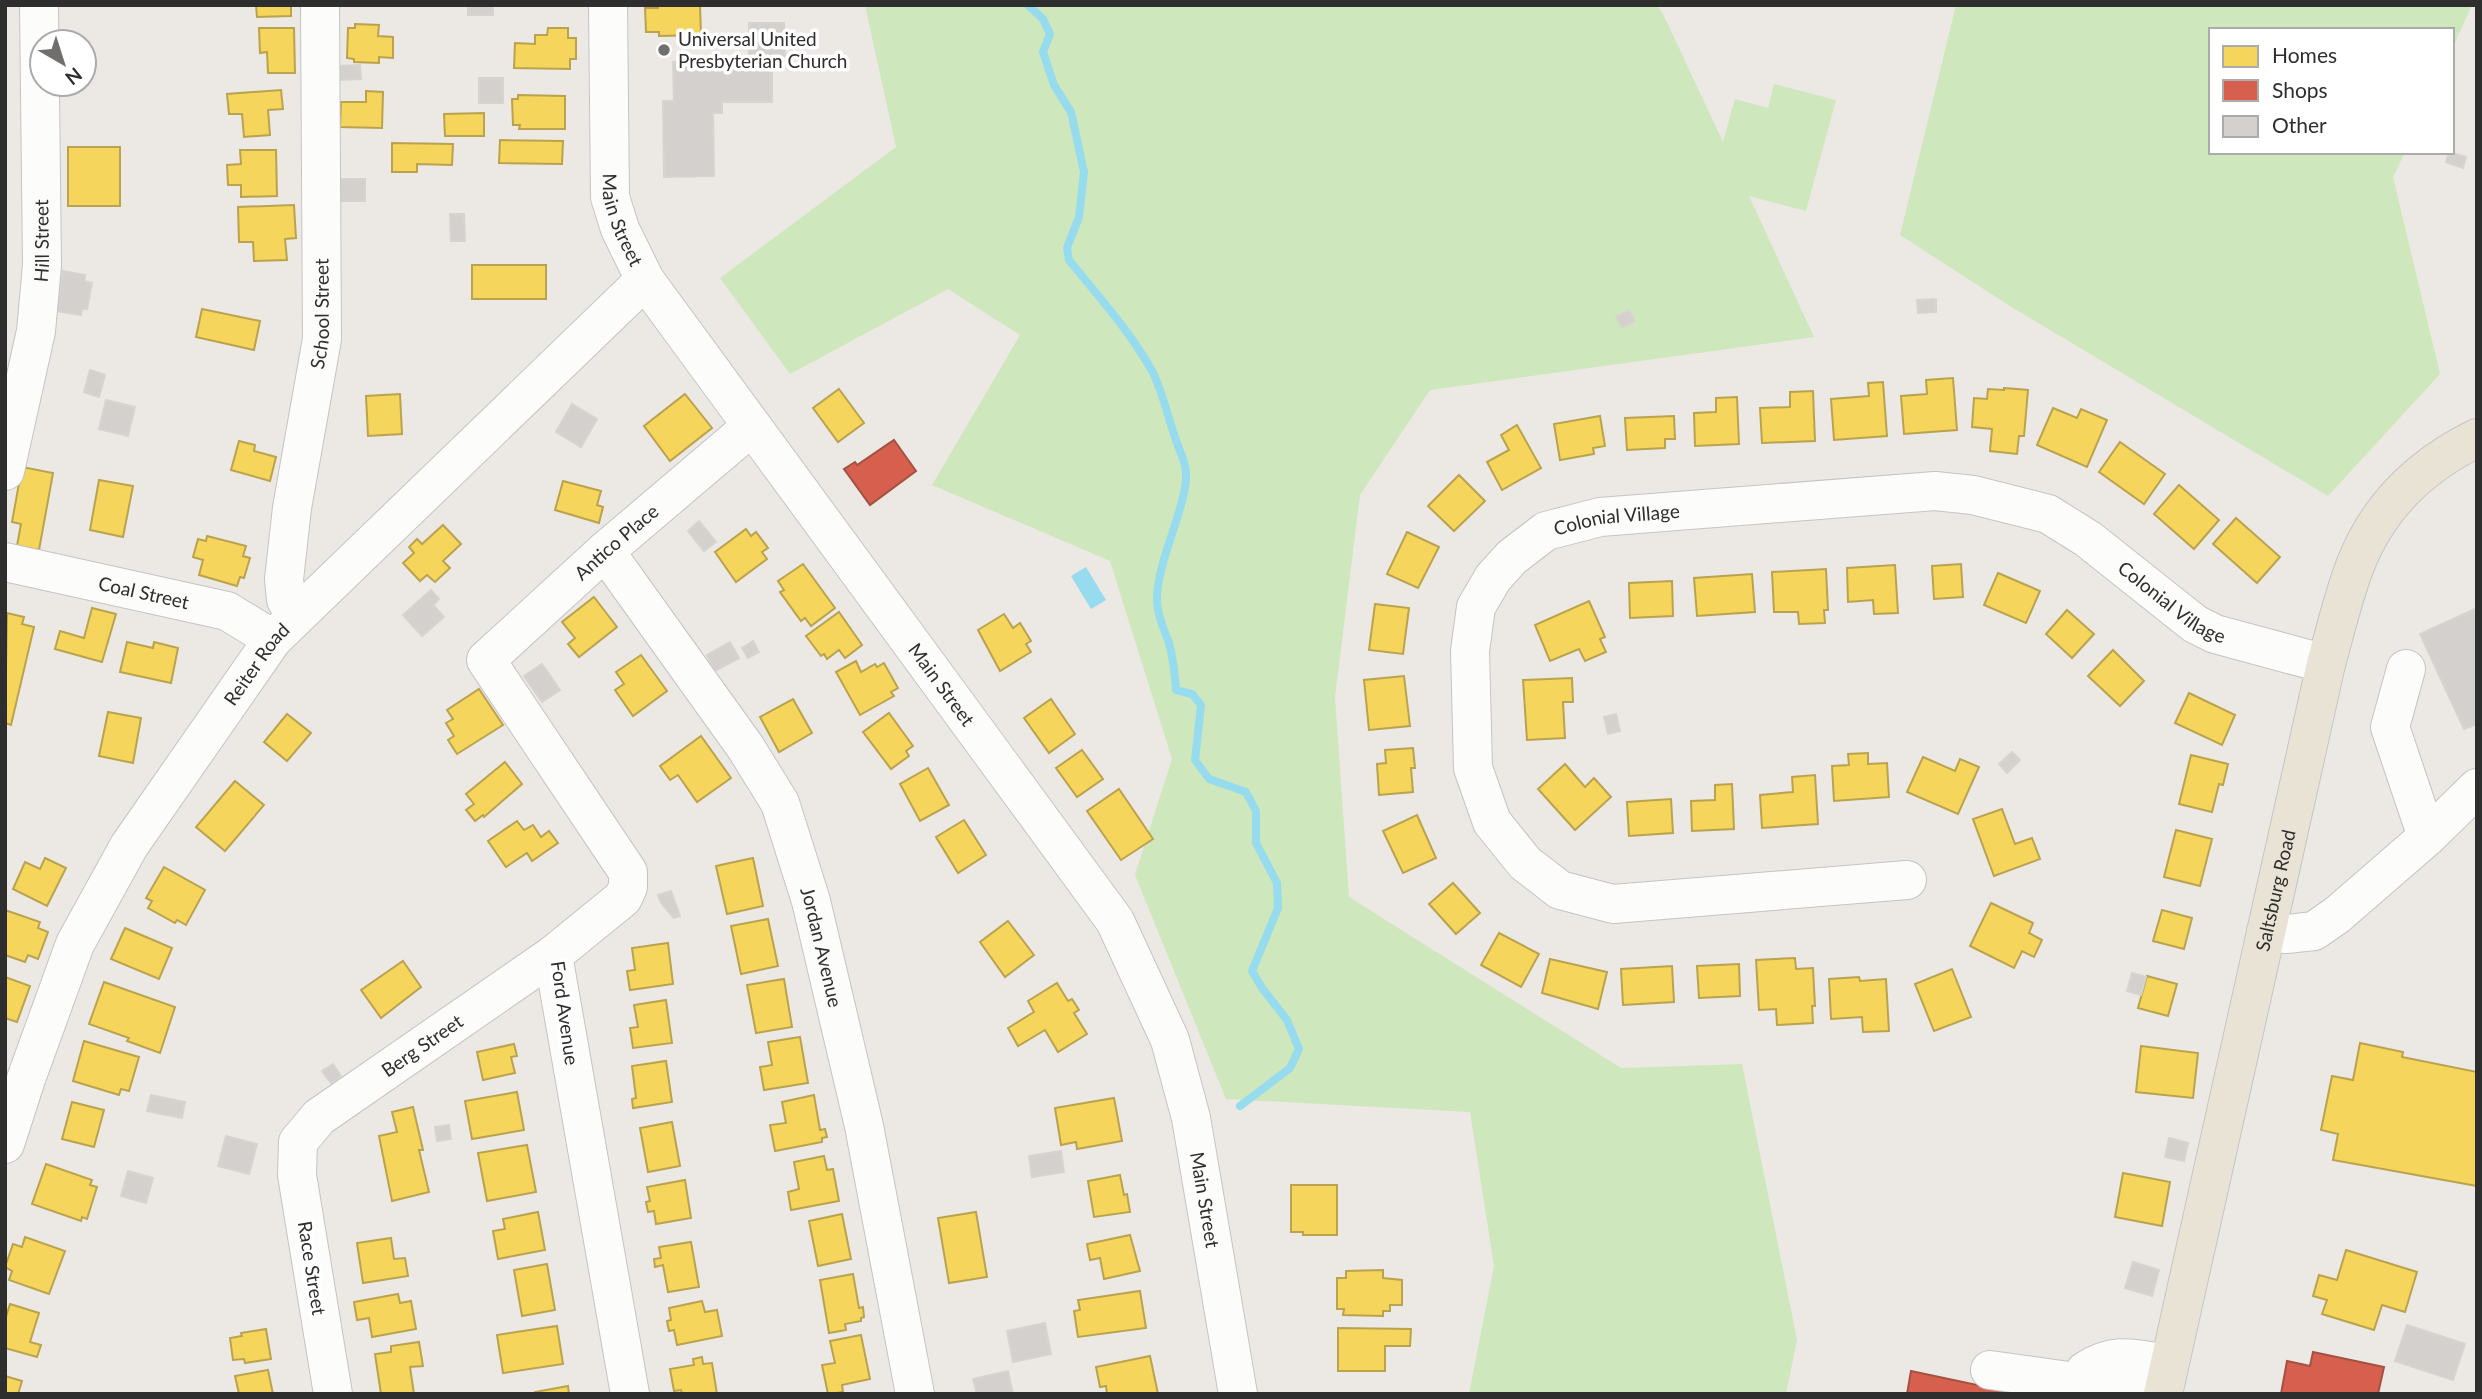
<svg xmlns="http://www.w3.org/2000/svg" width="2482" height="1399" viewBox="0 0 2482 1399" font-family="Lato,sans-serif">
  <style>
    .green { fill: #cfe7bc }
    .water { fill: #97dbee }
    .homes { fill: #f6d55c; stroke: #baa34e; stroke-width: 2 }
    .shops { fill: #d6604d; stroke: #a45144; stroke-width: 2 }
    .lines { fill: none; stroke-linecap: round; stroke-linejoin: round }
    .stream { stroke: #97dbee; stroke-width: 8 }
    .building { fill: #d3d0cd; stroke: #d7d4d0; stroke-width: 2 }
    .minor-casing { stroke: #c5c4c5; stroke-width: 40 }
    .major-casing { stroke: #c6c5c4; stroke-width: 40 }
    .minor { stroke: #fcfcfb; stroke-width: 38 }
    .major { stroke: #e9e3d5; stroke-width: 38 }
    .poi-dot { fill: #706f6e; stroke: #fff; stroke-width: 2.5 }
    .labels { text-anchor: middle; stroke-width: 7; stroke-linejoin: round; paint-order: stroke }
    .poi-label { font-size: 19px; fill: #2e2e2e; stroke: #fff; text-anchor: start }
    .street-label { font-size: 19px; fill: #2e2e2e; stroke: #fff }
  </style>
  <rect width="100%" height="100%" fill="#ece8e4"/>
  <g class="green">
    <path d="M865 5H1657L1664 16 1723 142 1735 99 1768 108 1774 84 1836 100 1806 211 1749 196 1814 337 1430 390 1360 495 1335 697 1349 897 1621 1068 1742 1064 1797 1340 1786 1394H1469L1494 1266 1470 1112 1226 1099 1135 875 1172 759 1110 561 932 485 1020 335 948 289 790 374 720 278 896 147Z"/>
    <path d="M1956 5H2472L2452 49V30H2211V152H2405L2393 177 2440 374 2328 496 2013 308 1900 235Z"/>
  </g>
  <path class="water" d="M1086 567 1106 600 1091 609 1071 576Z"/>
  <g class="homes">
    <path d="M256 5H291V16L257 17Z"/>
    <path d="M658 5H700L701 35 659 36V32H646L645 8H658Z"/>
    <path d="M355 24 379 25 378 36 393 37V58L379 57V63L354 62V59L347 58 348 28H355Z"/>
    <path d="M259 28H294L295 73H268L267 52 260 53Z"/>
    <path d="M548 28H568V38H576V59H570V69L514 68 515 43 535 44V35H547Z"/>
    <path d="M281 90 283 109 268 110 270 135 244 137 242 114H229L227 94Z"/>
    <path d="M366 91 383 92 382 128 340 127 341 102H366Z"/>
    <path d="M518 95 565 96V129H519L520 125H513L512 99H518Z"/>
    <path d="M484 113V136H445L444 114Z"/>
    <path d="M500 140 563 141 562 164 499 163Z"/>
    <path d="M392 143 453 144 452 165 417 164V172H392Z"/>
    <rect x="68" y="147" width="52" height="59"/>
    <path d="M240 150H276L277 196 241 197V185H228L227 165 241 164Z"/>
    <path d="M294 205 296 238 285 239 287 260 254 261 253 242H239L238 207Z"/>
    <rect x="472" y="265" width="74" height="34"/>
    <path d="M202 309 260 321 254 350 196 337Z"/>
    <path d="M1953 378 1957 430 1904 434 1901 396 1927 394 1926 380Z"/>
    <path d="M1883 382 1887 436 1834 440 1831 399 1869 396 1868 383Z"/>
    <path d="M2004 388 2028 390 2024 436H2019L2017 454 1990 451 1992 429 1972 427 1974 398 1987 399 1988 389 2004 390Z"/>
    <path d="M839 389 864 423 838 442 813 408Z"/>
    <path d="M1813 391 1815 441 1762 443 1760 408 1790 407V392Z"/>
    <path d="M400 394 402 434 368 436 366 396Z"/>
    <path d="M685 394 712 428 670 461 644 426Z"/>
    <path d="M1737 397 1739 444 1695 446 1694 413 1716 412V398Z"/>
    <path d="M2053 408 2077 418 2081 409 2107 420 2087 467 2037 445Z"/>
    <path d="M1600 416 1605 446 1593 448 1594 454 1560 460 1554 424Z"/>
    <path d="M1674 416 1675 439H1665V448L1627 450 1625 418Z"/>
    <path d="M1517 425 1541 468 1502 490 1487 462 1509 450 1501 435Z"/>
    <path d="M239 441 255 445 254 451 276 457 270 481 231 470Z"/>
    <path d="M2120 442 2165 474 2144 504 2099 472Z"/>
    <path d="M22 467 53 473 39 550 17 546 21 524 12 522Z"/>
    <path d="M1459 475 1485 501 1454 531 1428 506Z"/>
    <path d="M99 480 133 486 123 537 90 530Z"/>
    <path d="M563 481 601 491 597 505 603 507 599 523 555 510Z"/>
    <path d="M2179 485 2219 520 2194 549 2154 514Z"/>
    <path d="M2236 518 2280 557 2257 583 2213 544Z"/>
    <path d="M443 525 461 544 443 561 450 568 435 582 427 575 420 581 403 563 414 553 409 547 417 539 422 544Z"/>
    <path d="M746 529 751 536 756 532 768 548 762 552 767 559 736 582 715 552Z"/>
    <path d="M1407 532 1439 547 1418 588 1387 574Z"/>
    <path d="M207 536 246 546 243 556 250 558 244 578 240 577 237 586 199 575 203 560 193 557 198 539 206 541Z"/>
    <path d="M803 564 835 608 811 626 805 618 801 621 780 592 784 590 778 581Z"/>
    <path d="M1961 564 1963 597 1934 599 1932 566Z"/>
    <path d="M1895 565 1898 613 1874 614 1873 600 1848 602 1847 568Z"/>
    <path d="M1826 569 1828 610H1824L1825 623 1799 624 1798 612H1774L1772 572Z"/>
    <path d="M1998 573 2040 591 2026 623 1984 605Z"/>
    <path d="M1752 574 1755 612 1697 616 1694 578Z"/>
    <path d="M1672 581 1673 616 1630 618 1629 583Z"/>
    <path d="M594 597 617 627 579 657 568 644 575 638 562 622Z"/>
    <path d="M1589 601 1605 637 1600 639 1606 652 1585 661 1579 649 1550 661 1535 625Z"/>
    <path d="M1375 604 1409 608 1403 654 1369 650Z"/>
    <path d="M92 608 116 614 102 662 55 649 60 631 84 638Z"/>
    <path d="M2067 610 2094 634 2072 658 2046 634Z"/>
    <path d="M839 612 862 645 845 658 839 650 827 659 824 654 821 656 806 636Z"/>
    <path d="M7 613 24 617 22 624 34 627 11 725 5 723Z"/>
    <path d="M1004 614 1013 628 1020 623 1031 641 1026 644 1031 652 1000 671 978 630Z"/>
    <path d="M127 642 153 648 154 642 178 648 171 683 120 672Z"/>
    <path d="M2113 650 2144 681 2120 706 2088 676Z"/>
    <path d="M641 655 667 691 633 716 615 690 624 684 616 672Z"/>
    <path d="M856 661 861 672 875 664 877 667 884 663 898 688 891 692 894 696 860 715 836 672Z"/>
    <path d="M1404 676 1410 726 1369 730 1364 680Z"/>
    <path d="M1572 678 1573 702H1563L1565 738 1527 740 1523 680Z"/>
    <path d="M479 689 503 725 457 754 448 740 454 736 446 723 453 719 447 710Z"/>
    <path d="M2189 693 2235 715 2222 745 2175 723Z"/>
    <path d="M793 699 812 733 779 752 760 717Z"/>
    <path d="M1051 699 1075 734 1049 753 1024 718Z"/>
    <path d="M108 712 141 718 133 763 99 756Z"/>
    <path d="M889 713 913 746 906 751 909 756 891 769 863 732Z"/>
    <path d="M287 714 311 733 287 761 264 742Z"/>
    <path d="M701 736 731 778 697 802 678 775 670 780 660 766Z"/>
    <path d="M1413 748 1415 768H1411L1413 792 1379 795 1377 764 1386 763 1385 750Z"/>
    <path d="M1082 750 1103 779 1077 797 1056 768Z"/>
    <path d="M1868 753V764L1887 763 1889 797 1834 801 1832 766 1849 765 1848 754Z"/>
    <path d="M2191 755 2228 764 2223 785 2219 784 2212 812 2179 804Z"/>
    <path d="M1923 757 1955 771 1960 759 1979 767 1958 814 1907 792Z"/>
    <path d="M505 762 522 784 484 817 483 815 475 821 466 810 474 804 466 794Z"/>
    <path d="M1565 764 1585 787 1594 778 1611 797 1575 830 1538 789Z"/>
    <path d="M928 768 949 805 920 821 900 784Z"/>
    <path d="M1815 775 1818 824 1762 828 1760 795 1793 792 1792 777Z"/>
    <path d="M235 781 264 805 225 851 196 827Z"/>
    <path d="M1732 784 1734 829 1692 831 1691 801 1715 800V785Z"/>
    <path d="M1119 789 1153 839 1121 860 1087 811Z"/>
    <path d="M1671 799 1673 833 1629 836 1627 802Z"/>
    <path d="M2002 809 2015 844 2032 838 2040 859 1994 876 1973 819Z"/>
    <path d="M1417 815 1436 858 1403 873 1383 831Z"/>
    <path d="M964 820 986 855 958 873 936 837Z"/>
    <path d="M517 821 524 830 533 825 541 837 549 831 558 843 532 861 527 853 506 867 488 841Z"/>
    <path d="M2176 830 2212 839 2200 886 2164 877Z"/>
    <path d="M45 858 66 868 47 906 13 889 25 862 40 869Z"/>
    <path d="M753 858 763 906 727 914 716 866Z"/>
    <path d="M164 867 205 890 186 925 177 920 175 923 148 908 152 901 146 898Z"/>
    <path d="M1453 883 1480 913 1456 934 1429 904Z"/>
    <path d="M1991 903 2033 923 2029 933 2042 940 2034 957 2022 951 2014 968 1970 946Z"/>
    <path d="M5 910 40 922 38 928 48 932 38 959 28 955 25 962 5 955Z"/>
    <path d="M2162 910 2192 918 2184 949 2153 941Z"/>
    <path d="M768 919 778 966 741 974 731 926Z"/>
    <path d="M1008 921 1034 955 1005 977 980 942Z"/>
    <path d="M125 928 172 948 159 979 111 959Z"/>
    <path d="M1499 933 1539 954 1521 987 1481 965Z"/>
    <path d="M668 943 673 984 630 990 627 971 635 970 632 948Z"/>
    <path d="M1795 958 1796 969 1813 968 1815 1006H1812L1813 1023 1777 1025 1776 1009 1759 1010 1756 960Z"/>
    <path d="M1550 959 1607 972 1598 1009 1542 993Z"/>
    <path d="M403 961 421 987 381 1018 361 990Z"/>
    <path d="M1739 964 1740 996 1699 998 1697 966Z"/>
    <path d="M1672 966 1674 1002 1623 1005 1621 969Z"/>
    <path d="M1952 969 1971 1017 1934 1031 1915 984Z"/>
    <path d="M2147 976 2177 984 2168 1016 2138 1008Z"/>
    <path d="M5 977 30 986 17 1022 5 1018Z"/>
    <path d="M1859 977 1860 981 1886 979 1889 1031 1863 1032 1862 1017 1831 1019 1829 979Z"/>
    <path d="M784 979 792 1027 756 1033 747 985Z"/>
    <path d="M104 982 175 1007 160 1053 127 1041 129 1038 89 1024Z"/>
    <path d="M1057 983 1068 1001 1072 999 1079 1010 1074 1013 1087 1034 1058 1052 1045 1030 1018 1046 1008 1028 1034 1012 1028 1001Z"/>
    <path d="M666 1000 672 1043 633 1048 630 1028 638 1027 634 1005Z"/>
    <path d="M800 1037 808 1083 764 1090 760 1067 772 1065 768 1042Z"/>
    <path d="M84 1041 139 1057 129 1091 121 1089 119 1095 73 1081Z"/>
    <path d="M2360 1043 2403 1052 2402 1057 2477 1072V1186L2333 1160 2338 1134 2321 1130 2332 1076 2353 1080Z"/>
    <path d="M514 1044 517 1056 511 1057 515 1073 483 1080 477 1052Z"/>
    <path d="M2141 1046 2198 1053 2193 1098 2136 1092Z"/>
    <path d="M666 1061 672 1102 633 1108 632 1099 636 1098 632 1066Z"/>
    <path d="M517 1092 524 1130 472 1139 465 1101Z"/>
    <path d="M814 1095 820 1130 825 1129 827 1137 822 1138V1142L775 1151 770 1125 786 1123 782 1102Z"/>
    <path d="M1114 1098 1122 1141 1077 1149 1076 1142 1061 1145 1055 1108Z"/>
    <path d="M72 1102 104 1110 94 1147 62 1139Z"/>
    <path d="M413 1107 423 1150H419L429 1192 392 1201 379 1136 397 1132 392 1112Z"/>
    <path d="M672 1122 680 1166 648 1172 640 1128Z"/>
    <path d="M527 1145 536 1192 487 1201 478 1153Z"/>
    <path d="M824 1156 827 1170 833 1169 839 1201 791 1210 788 1192 799 1189 794 1162Z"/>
    <path d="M46 1164 92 1180 90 1185 97 1187 87 1219 82 1217 81 1221 32 1204Z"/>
    <path d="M2123 1173 2170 1182 2162 1226 2115 1217Z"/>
    <path d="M1120 1175 1124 1195 1127 1194 1130 1212 1094 1217 1088 1181Z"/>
    <path d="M685 1180 691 1218 656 1224 654 1211 648 1212 646 1202 650 1201 647 1187Z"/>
    <path d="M1291 1185H1337V1235H1303V1232H1291Z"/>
    <path d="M538 1212 545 1250 498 1259 493 1231 505 1229 503 1219Z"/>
    <path d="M976 1212 987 1277 949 1283 938 1218Z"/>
    <path d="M842 1214 851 1259 818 1266 809 1221Z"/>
    <path d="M1130 1235 1140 1271 1104 1279 1100 1258 1090 1260 1087 1244Z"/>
    <path d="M25 1237 65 1251 49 1294 9 1280 12 1271 5 1267 13 1244 22 1247Z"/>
    <path d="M391 1238 394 1259 405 1258 408 1276 363 1283 357 1243Z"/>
    <path d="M691 1242 699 1287 668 1292 663 1265 655 1267 654 1259 661 1258 659 1247Z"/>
    <path d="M2346 1250 2417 1272 2405 1312 2382 1305 2374 1330 2322 1314 2327 1300 2313 1296 2319 1275 2337 1280Z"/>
    <path d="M547 1264 555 1310 522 1316 514 1270Z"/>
    <path d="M1383 1270V1278L1402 1280V1305H1390V1311H1383V1316L1343 1315 1344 1309H1337V1278H1346V1271Z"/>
    <path d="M853 1274 859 1308 863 1307 864 1317 861 1318V1321L845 1324 846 1330 829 1333 820 1280Z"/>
    <path d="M1140 1291 1146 1328 1078 1337 1074 1311 1080 1310 1078 1300Z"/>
    <path d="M398 1294 400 1303 411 1301 416 1329 372 1337 369 1318 357 1320 354 1302Z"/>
    <path d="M702 1301 705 1312 717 1310 722 1336 677 1345 674 1330 669 1331 667 1321 671 1320 669 1308Z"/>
    <path d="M10 1304 39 1313 30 1342 41 1345 37 1357 5 1348V1320Z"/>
    <path d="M557 1326 563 1364 503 1373 497 1335Z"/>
    <path d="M1338 1328 1411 1329 1410 1346H1385V1371H1338Z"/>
    <path d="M266 1329 271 1359 245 1363 244 1359 233 1360 230 1338 242 1336 241 1333Z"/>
    <path d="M861 1335 870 1379 842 1385 843 1392 828 1394 822 1365 835 1363 830 1341Z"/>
    <path d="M419 1342 423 1366 410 1367 414 1394H381L375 1354 391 1352V1346Z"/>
    <path d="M1150 1356 1158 1394H1107L1106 1386 1100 1387 1096 1367Z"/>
    <path d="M702 1357 703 1364 712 1363 717 1394H682L681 1390 674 1391 670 1369 694 1365 693 1359Z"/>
    <path d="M268 1370 273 1394H239L235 1376Z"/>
    <path d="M5 1376 22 1381 18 1394H5Z"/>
    <path d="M568 1386 569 1394H535V1392Z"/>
  </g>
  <g class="shops">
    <path d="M894 440 916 471 870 505 844 469 855 462 857 465Z"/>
    <path d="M2313 1352 2384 1367 2378 1394H2281L2287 1361 2310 1366Z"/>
    <path d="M1911 1371 2015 1393V1394H1907Z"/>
  </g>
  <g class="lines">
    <path class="stream" d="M1028 5 1043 19 1050 34 1043 52 1054 85 1071 112 1084 172 1079 217 1067 248 1069 260C1098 296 1130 331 1152 371 1163 392 1167 415 1175 437 1181 457 1189 464 1185 488 1179 523 1156 567 1157 602 1158 618 1164 629 1169 643 1173 658 1175 674 1176 690L1192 694 1201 705 1195 760 1209 779 1246 792 1256 811V843L1277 883 1278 908 1252 971 1262 988 1287 1020 1299 1049 1290 1068 1240 1106"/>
  </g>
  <g class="building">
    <rect x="468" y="5" width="25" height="10"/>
    <path d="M749 23H784L785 56H749Z"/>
    <path d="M772 60V102H722V113H713L714 176 664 177 663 101H674L673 62Z"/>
    <path d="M360 65 361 79 339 80 338 66Z"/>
    <rect x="479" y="78" width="24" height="25"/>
    <path d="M2449 152 2466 157 2463 168 2446 162Z"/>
    <rect x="339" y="179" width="26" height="22"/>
    <path d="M450 214H464L465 241H451Z"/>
    <path d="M63 271 85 275 84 281 92 283 87 309H82L81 315 56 311Z"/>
    <path d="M1936 299V312L1918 313 1917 300Z"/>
    <path d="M1629 310 1635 321 1622 328 1616 317Z"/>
    <path d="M90 370 105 375 99 397 84 392Z"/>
    <path d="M106 400 135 407 128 436 99 429Z"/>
    <path d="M572 404 597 419 581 447 556 432Z"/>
    <path d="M699 521 716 542 704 551 688 531Z"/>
    <path d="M431 590 439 599 433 605 444 617 422 636 403 615Z"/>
    <path d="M2477 608V724L2464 729 2420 634Z"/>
    <path d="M753 641 759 652 748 658 742 648Z"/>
    <path d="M730 642 739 658 715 671 707 655Z"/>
    <path d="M542 664 560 690 542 702 524 676Z"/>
    <path d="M1616 714 1620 731 1608 734 1604 717Z"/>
    <path d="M2012 752 2020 760 2007 773 1999 764Z"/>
    <path d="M671 891 680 916 674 918 661 903 658 895Z"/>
    <path d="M2132 973 2146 977 2141 995 2127 991Z"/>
    <path d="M333 1064 341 1076 331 1083 322 1071Z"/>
    <path d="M151 1095 185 1102 182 1118 147 1111Z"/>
    <path d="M449 1125 451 1139 437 1141 435 1127Z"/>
    <path d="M226 1136 257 1144 249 1174 218 1166Z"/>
    <path d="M2169 1138 2188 1143 2184 1161 2165 1157Z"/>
    <path d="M1061 1151 1064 1172 1032 1177 1029 1156Z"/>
    <path d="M128 1171 153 1178 146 1203 121 1196Z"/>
    <path d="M2133 1262 2159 1270 2152 1296 2125 1288Z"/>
    <path d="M1045 1323 1051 1354 1013 1362 1007 1331Z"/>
    <path d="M2407 1325 2465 1344 2453 1380 2395 1361Z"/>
    <path d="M1008 1371 1013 1394H977L973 1379Z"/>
  </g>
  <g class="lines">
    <defs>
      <g id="minor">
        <path id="s1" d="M608 5 610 197 620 229 645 280 1115 921 1170 1040 1191 1118 1238 1394"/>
        <path id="s2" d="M5 471 36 331 42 265 39 5"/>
        <path id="s3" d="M605 551 746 748 780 803 811 901 864 1126 915 1394"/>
        <path id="s4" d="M5 562 227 611 273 639"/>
        <path id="s5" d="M297 615 286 600 284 579 292 508 322 339 320 5"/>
        <path d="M2406 669 2390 727 2427 837"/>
        <path id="s6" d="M1907 880 1613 904 1560 890 1525 863 1492 822 1473 768 1470 651 1476 607 1493 578 1512 557 1546 531 1600 517 1935 491 1973 495 2048 514 2088 539 2195 624 2215 634 2326 664"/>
        <path d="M2266 932 2286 934 2314 931 2337 915 2427 837 2477 788"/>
        <path id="s7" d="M5 1144 26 1079 75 944 129 846 273 639 645 280"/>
        <path d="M1990 1370 2069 1381 2094 1376 2154 1394"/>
        <path d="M2085 1371C2115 1351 2136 1359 2169 1364"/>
        <path id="s8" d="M333 1394 297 1175 298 1142 319 1117 553 955"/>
        <path id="s9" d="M630 1394 553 955 623 898 628 887V872L486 660 605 551 751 427"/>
      </g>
      <g id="major">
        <path id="s10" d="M2163 1394 2326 664C2335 632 2343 597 2355 566 2378 506 2420 466 2477 438"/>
      </g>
    </defs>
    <use href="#minor" class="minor-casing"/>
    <use href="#major" class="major-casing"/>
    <use href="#minor" class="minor"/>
    <use href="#major" class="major"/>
  </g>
  <circle class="poi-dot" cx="664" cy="50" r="7"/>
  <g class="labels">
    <g class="poi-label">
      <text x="678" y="46">Universal United<tspan x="678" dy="22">Presbyterian Church</tspan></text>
    </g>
    <g class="street-label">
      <text dy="7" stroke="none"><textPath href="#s1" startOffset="217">Main Street</textPath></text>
      <text dy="7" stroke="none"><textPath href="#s2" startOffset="234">Hill Street</textPath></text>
      <text dy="7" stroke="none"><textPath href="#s5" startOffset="308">School Street</textPath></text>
      <text dy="7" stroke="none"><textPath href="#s6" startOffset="842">Colonial Village</textPath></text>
      <text dy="7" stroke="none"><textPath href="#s9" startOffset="994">Antico Place</textPath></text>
      <text dy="7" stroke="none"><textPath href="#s4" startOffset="142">Coal Street</textPath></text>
      <text dy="7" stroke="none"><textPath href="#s6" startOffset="1430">Colonial Village</textPath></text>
      <text dy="7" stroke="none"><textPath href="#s7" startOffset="546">Reiter Road</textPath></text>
      <text dy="7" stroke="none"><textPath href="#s1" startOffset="784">Main Street</textPath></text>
      <text dy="7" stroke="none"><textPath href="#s10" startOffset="516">Saltsburg Road</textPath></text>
      <text dy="7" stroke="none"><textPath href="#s3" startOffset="457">Jordan Avenue</textPath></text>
      <text transform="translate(565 1013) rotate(82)" y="7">Ford Avenue</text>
      <text dy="7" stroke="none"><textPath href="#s8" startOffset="413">Berg Street</textPath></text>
      <text dy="7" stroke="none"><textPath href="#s1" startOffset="1372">Main Street</textPath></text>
      <text transform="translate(312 1268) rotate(81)" y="7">Race Street</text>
    </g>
  </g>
  <rect width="2482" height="1399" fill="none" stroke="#2e2e2e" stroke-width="14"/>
  <rect x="2209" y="28" width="245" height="126" fill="#ffffff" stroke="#ababab" stroke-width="2"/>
  <rect x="2223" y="46" width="35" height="21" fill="#f6d55c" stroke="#ababab" stroke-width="2"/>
  <text x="2272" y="63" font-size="21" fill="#2e2e2e">Homes</text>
  <rect x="2223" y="80" width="35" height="21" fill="#d6604d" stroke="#ababab" stroke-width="2"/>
  <text x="2272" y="98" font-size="21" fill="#2e2e2e">Shops</text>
  <rect x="2223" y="116" width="35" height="21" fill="#d3d0cd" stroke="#ababab" stroke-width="2"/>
  <text x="2272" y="133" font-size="21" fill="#2e2e2e">Other</text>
  <g transform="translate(63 63) rotate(141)"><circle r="33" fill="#ffffff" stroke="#ababab" stroke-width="2"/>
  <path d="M0-5L12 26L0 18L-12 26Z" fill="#706f6e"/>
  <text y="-10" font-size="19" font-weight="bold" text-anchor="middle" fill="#2e2e2e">N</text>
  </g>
</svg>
